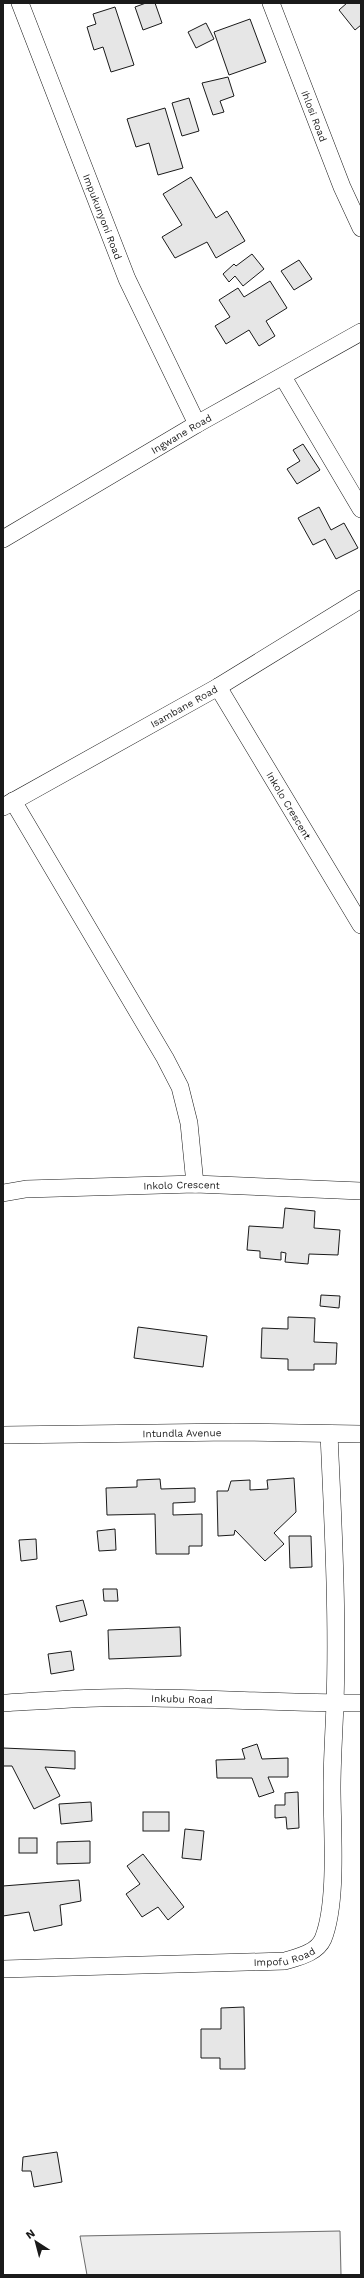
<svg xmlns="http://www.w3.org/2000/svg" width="364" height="2278" viewBox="0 0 364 2278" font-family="'Work Sans',sans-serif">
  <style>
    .built { fill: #ededed; stroke: #6a6a6a }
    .building { fill: #e6e6e6; stroke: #1a1a1a }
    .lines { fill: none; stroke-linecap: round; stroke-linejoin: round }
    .street-casing { stroke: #1a1a1a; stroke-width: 18 }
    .street { stroke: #fff; stroke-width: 17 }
    .labels { text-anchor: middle; stroke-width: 3; stroke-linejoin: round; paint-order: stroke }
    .street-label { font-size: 10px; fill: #1a1a1a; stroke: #fff }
  </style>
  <rect width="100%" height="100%" fill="#fff"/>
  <path class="built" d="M340 2231 341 2275H87L80 2236Z"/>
  <g class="building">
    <path d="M146 3H155L162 23 143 30 135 7Z"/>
    <path d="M347 3H361V25L355 30 339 10Z"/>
    <path d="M115 7 134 65 111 72 103 47 94 50 87 27 96 24 93 14Z"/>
    <path d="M250 19 266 62 229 75 214 32Z"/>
    <path d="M206 23 214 39 196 48 188 32Z"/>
    <path d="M228 77 234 96 220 101 224 112 213 115 202 83Z"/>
    <path d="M189 98 199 131 182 136 172 103Z"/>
    <path d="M165 108 183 168 158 175 149 143 136 147 127 119Z"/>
    <path d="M191 177 216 218 227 211 245 241 216 258 207 242 175 258 162 237 182 225 163 194Z"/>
    <path d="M252 254 264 269 243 286 235 276 229 282 223 274 234 264 236 266Z"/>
    <path d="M299 260 312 279 294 290 281 271Z"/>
    <path d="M270 281 287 308 266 321 275 336 259 346 249 330 226 344 215 326 230 317 219 300 238 288 244 297Z"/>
    <path d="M303 444 320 470 297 484 287 469 300 461 293 450Z"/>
    <path d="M319 507 331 530 344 523 358 548 336 559 325 539 313 545 298 518Z"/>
    <path d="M285 1208 315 1211 314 1228 340 1230 338 1255 309 1254 308 1264 285 1262 286 1253 281 1252V1260L260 1258V1251L247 1250 249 1226 283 1228Z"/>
    <path d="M321 1295 340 1296 339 1308 320 1306Z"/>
    <path d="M288 1317 315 1318 314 1342 337 1343 336 1364H314V1370H288V1359L261 1358 262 1328 288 1329Z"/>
    <path d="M138 1327 207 1336 203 1367 134 1358Z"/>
    <path d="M294 1478 296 1512 274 1533 284 1544 265 1561 235 1530 234 1535 218 1536 217 1491H228L231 1481 250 1480V1490L268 1489 267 1480Z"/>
    <path d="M160 1479 161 1489 195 1488V1502L173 1503V1515L202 1514V1546H189V1554H156L155 1514 107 1515 106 1488 137 1487V1480Z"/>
    <path d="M115 1529 116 1550 99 1551 97 1531Z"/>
    <path d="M289 1536H311L312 1567 290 1568Z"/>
    <path d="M36 1539 37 1559 21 1561 19 1540Z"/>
    <path d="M103 1589H117L118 1601H104Z"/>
    <path d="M83 1600 87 1615 60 1622 56 1606Z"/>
    <path d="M180 1627 181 1656 109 1659 108 1630Z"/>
    <path d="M71 1651 74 1670 51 1674 48 1654Z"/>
    <path d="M257 1744 262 1759 288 1758V1777H268L274 1792 259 1797 252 1778H217L216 1760 245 1759 242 1749Z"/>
    <path d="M3 1748 75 1751V1769L45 1767 60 1796 34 1809 12 1766H3Z"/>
    <path d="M298 1792 299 1828 287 1829 286 1817 275 1818V1805H285V1793Z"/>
    <path d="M91 1802 92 1821 61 1824 59 1804Z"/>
    <rect x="143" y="1812" width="26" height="19"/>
    <path d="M185 1829 204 1831 201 1860 182 1858Z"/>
    <rect x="19" y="1838" width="18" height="15"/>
    <path d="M90 1841V1863L57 1864V1842Z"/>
    <path d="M143 1854 184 1907 168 1920 158 1907 142 1917 126 1894 140 1884 127 1866Z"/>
    <path d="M79 1880 81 1901 60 1905 62 1925 34 1931 29 1912 3 1916V1886Z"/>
    <path d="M244 2007 245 2069H220V2058H201V2029H221V2008Z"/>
    <path d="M57 2152 62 2182 34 2187 31 2171H22L23 2157Z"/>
  </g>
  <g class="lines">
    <defs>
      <g id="street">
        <path id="s1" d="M20 3 127 279 197 424"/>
        <path id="s2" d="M271 3 342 187 361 228"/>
        <path d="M283 377 361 509"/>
        <path id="s3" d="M3 539 197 424 361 332"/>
        <path id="s4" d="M218 687 361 925"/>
        <path d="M13 801 165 1058 180 1087 189 1123 195 1184"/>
        <path id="s5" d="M3 807 218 687 361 599"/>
        <path id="s6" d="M3 1193 26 1189 195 1184 361 1191"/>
        <path id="s7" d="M3 1435 233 1432 361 1434"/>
        <path id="s8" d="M3 1703C54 1700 104 1696 155 1698 224 1699 292 1703 361 1703"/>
        <path id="s9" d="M3 1969 285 1961C298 1957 317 1953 323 1939 338 1902 332 1829 332 1788 332 1760 334 1732 335 1703 338 1614 333 1523 329 1434"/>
      </g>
    </defs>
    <use href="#street" class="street-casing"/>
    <use href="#street" class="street"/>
  </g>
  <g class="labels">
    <g class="street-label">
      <text dy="4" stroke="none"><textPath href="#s2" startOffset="121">Ihlosi Road</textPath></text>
      <text dy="4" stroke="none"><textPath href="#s1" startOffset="229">Impukunyoni Road</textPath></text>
      <text dy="4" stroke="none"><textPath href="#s3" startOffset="207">Ingwane Road</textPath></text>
      <text dy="4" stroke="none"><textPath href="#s5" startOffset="207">Isambane Road</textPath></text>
      <text dy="4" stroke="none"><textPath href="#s4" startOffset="138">Inkolo Crescent</textPath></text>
      <text dy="4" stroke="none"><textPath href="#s6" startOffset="179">Inkolo Crescent</textPath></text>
      <text dy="4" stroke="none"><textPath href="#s7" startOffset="179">Intundla Avenue</textPath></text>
      <text dy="4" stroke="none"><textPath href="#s8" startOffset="179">Inkubu Road</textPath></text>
      <text dy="4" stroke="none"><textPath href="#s9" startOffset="282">Impofu Road</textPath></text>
    </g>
  </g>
  <rect width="364" height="2278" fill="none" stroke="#1a1a1a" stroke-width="8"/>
  <g transform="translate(36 2242) rotate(324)" stroke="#ffffff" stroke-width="3" paint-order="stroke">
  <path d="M0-3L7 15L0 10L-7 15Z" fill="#1a1a1a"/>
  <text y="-6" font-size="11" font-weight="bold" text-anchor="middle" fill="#1a1a1a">N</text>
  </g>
</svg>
